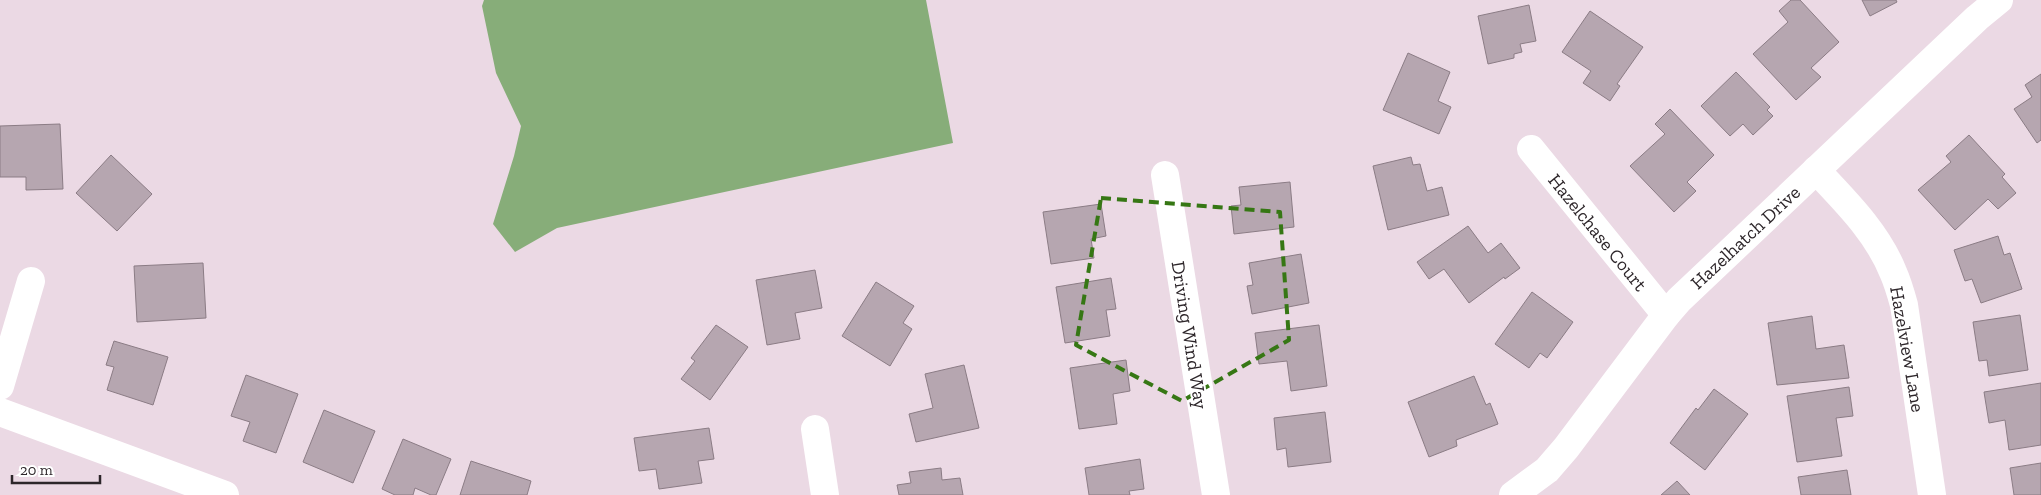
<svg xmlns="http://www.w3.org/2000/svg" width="2041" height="495" viewBox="0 0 2041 495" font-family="'Zilla Slab',serif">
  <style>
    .water { fill: #87ad79 }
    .building { fill: #b6a6b0; stroke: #8b7c85 }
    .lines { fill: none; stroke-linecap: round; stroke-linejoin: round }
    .minor { stroke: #fff; stroke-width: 28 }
    .marked { fill: none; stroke: #367714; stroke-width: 4; stroke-dasharray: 10 6; stroke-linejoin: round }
    .labels { text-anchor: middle; stroke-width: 4; stroke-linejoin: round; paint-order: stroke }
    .street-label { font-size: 19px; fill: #2d262a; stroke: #fff }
  </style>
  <rect width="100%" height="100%" fill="#ebd9e4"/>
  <path class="water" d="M484 0H926L953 143 557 228 515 252 493 224 514 156 521 126 496 73 482 6Z"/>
  <g class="building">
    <path d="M1791 0H1800L1839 42 1811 68 1821 77 1796 100 1753 54 1788 22 1779 11Z"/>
    <path d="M1862 0H1896L1897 2 1870 16Z"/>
    <path d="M1529 5 1536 41 1520 44 1522 52 1514 54V58L1488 64 1478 16Z"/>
    <path d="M1590 11 1643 47 1617 84 1620 86 1610 101 1583 83 1591 71 1562 52Z"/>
    <path d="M1408 53 1450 72 1438 101 1451 107 1439 134 1383 110Z"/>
    <path d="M1736 72 1770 107 1767 110 1773 116 1753 135 1743 124 1730 136 1701 106Z"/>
    <path d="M2041 74V140L2037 143 2014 109 2032 97 2025 85Z"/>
    <path d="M1670 109 1714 155 1687 182 1696 191 1674 212 1630 166 1665 134 1655 124Z"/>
    <path d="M60 124 63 189 26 190V177H0V126Z"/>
    <path d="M1969 135 2005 174 2002 177 2016 193 1998 209 1988 199 1955 230 1918 190 1951 162 1946 156Z"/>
    <path d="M111 155 152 194 117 231 76 193Z"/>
    <path d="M1411 157 1413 165 1420 164 1427 191 1442 187 1449 215 1388 230 1373 166Z"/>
    <path d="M1290 182 1294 227 1234 234 1231 206 1241 205 1239 187Z"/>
    <path d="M1101 204 1106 236 1091 239 1094 258 1051 264 1043 212Z"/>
    <path d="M1468 226 1488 253 1501 243 1520 268 1505 279 1504 277 1469 303 1444 269 1429 279 1417 262Z"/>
    <path d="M1998 236 2004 255 2010 253 2022 289 1981 303 1972 279 1965 281 1954 250Z"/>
    <path d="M1301 254 1309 303 1252 314 1247 286 1253 285 1249 263Z"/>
    <path d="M203 263 206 318 137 322 134 266Z"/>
    <path d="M815 270 822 308 795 313 800 339 767 345 756 280Z"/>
    <path d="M1111 278 1116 309 1106 310 1110 336 1065 343 1056 287Z"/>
    <path d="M876 282 914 306 903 323 912 329 890 366 842 336Z"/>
    <path d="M1532 292 1573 322 1547 358 1540 353 1529 368 1495 344Z"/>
    <path d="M2020 315 2028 370 1989 376 1987 360 1979 361 1973 322Z"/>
    <path d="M1812 316 1816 349 1844 345 1849 378 1777 385 1768 323Z"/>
    <path d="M716 325 748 347 710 400 681 379 695 361 691 358Z"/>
    <path d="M1319 325 1327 386 1291 391 1287 361 1259 364 1255 333Z"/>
    <path d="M114 341 168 357 153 405 107 390 114 367 106 365Z"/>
    <path d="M1126 360 1130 391 1113 394 1117 424 1079 429 1070 368Z"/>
    <path d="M964 365 979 428 916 442 909 414 933 408 925 374Z"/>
    <path d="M246 375 298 394 276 453 243 441 250 422 231 416Z"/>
    <path d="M1474 376 1486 405 1490 403 1498 424 1456 440 1457 446 1429 457 1408 402Z"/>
    <path d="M2041 383V445L2009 450 2005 420 1989 423 1984 392Z"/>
    <path d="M1849 387 1853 416 1836 418 1842 456 1797 462 1787 396Z"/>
    <path d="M1714 389 1748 414 1705 470 1670 443 1696 408 1698 410Z"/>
    <path d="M324 410 375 431 353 483 303 462Z"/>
    <path d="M1325 412 1331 462 1288 467 1286 448 1277 450 1274 418Z"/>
    <path d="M709 428 714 459 698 461 702 483 659 489 656 469 639 471 634 438Z"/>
    <path d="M403 439 451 459 436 495H431L415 488 413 495H395L382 489Z"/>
    <path d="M1140 459 1144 489 1129 491 1130 495H1089L1085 468Z"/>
    <path d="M471 461 531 481 527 495H460Z"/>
    <path d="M2041 463V495H2014L2010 468Z"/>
    <path d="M941 468 942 480 960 478 963 495H899L897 485 911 483 909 472Z"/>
    <path d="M1847 470 1851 495H1801L1798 477Z"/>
    <path d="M1677 481 1690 495H1661Z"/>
  </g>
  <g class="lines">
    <g class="minor">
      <path d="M1531 149 1666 315"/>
      <path d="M1816 170C1845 201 1877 232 1893 272 1898 283 1901 294 1904 305L1932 495"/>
      <path d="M1165 175 1216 495"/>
      <path d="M0 386 31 281"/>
      <path d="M0 412 225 495"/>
      <path d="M815 429 825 495"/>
      <path d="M1513 495 1547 470 1566 448 1666 315 1679 300 1977 18 1999 0"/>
    </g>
  </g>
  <path class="marked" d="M1101 198 1280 212 1289 340 1182 401 1076 345Z"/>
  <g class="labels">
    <g class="street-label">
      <text transform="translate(1598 232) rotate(51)" y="7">Hazelchase Court</text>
      <text transform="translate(1745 237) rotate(-43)" y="7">Hazelhatch Drive</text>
      <text transform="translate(1190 335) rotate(81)" y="7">Driving Wind Way</text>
      <text transform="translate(1908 349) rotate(80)" y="7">Hazelview Lane</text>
    </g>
  </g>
  <path d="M12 475v8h88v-8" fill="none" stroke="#2d262a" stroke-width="2.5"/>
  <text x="20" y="475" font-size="15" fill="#2d262a" stroke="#ffffff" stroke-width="4" paint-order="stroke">20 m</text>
</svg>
